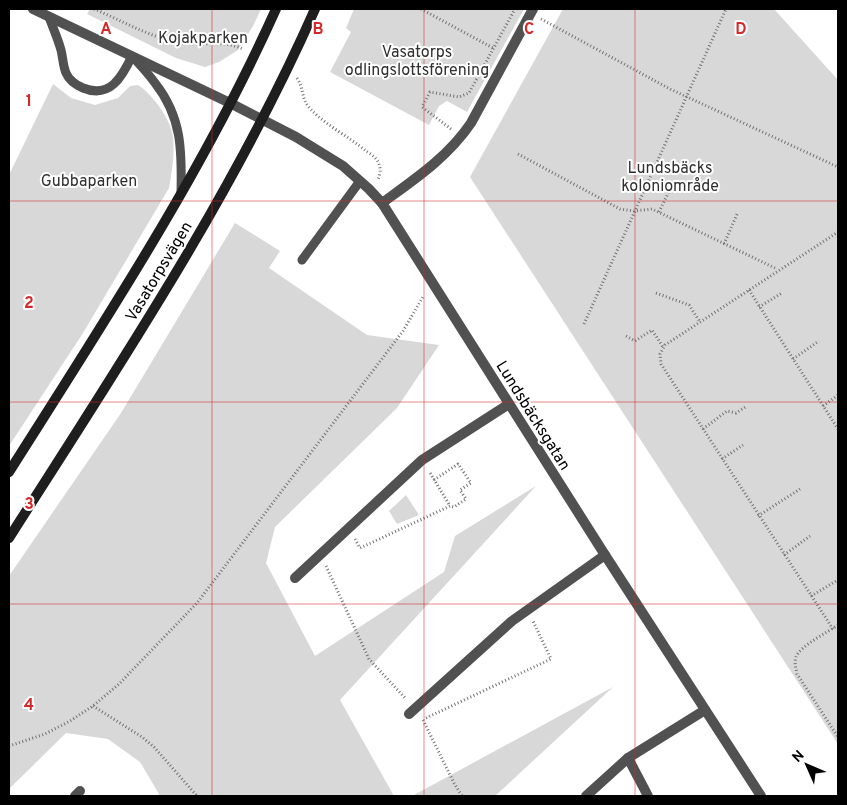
<svg xmlns="http://www.w3.org/2000/svg" width="847" height="805" viewBox="0 0 847 805" font-family="Overpass,sans-serif">
  <style>
    .green { fill: #d8d8d8 }
    .lines { fill: none; stroke-linecap: round; stroke-linejoin: round }
    .path { stroke: #737373; stroke-width: 3; stroke-dasharray: 1 2.5; stroke-linecap: butt }
    .service { stroke: #515151; stroke-width: 9 }
    .minor { stroke: #515151; stroke-width: 10 }
    .secondary { stroke: #1e1e1e; stroke-width: 10 }
    .grid { fill: none; stroke: #d62828; stroke-width: 1; stroke-opacity: 0.55 }
    .labels { text-anchor: middle; stroke-width: 4; stroke-linejoin: round; paint-order: stroke }
    .park-label { font-size: 16px; fill: #2f2f2f; stroke: #fff }
    .street-label { font-size: 16px; fill: #000; stroke: #fff }
    .grid-label { font-size: 16px; text-anchor: middle; font-weight: bold; fill: #d62828; stroke: #fff; stroke-width: 4; stroke-linejoin: round; paint-order: stroke }
  </style>
  <rect width="100%" height="100%" fill="#fff"/>
  <g class="green">
    <path d="M90 9H261L253 26 238 50 219 62 205 67 176 58 87 14Z"/>
    <path d="M354 9H524L467 112 447 101 439 106 429 125 330 72 351 32 346 28Z"/>
    <path d="M563 9H774L838 80V744L470 177Z"/>
    <path d="M53 84 71 98 95 105 118 98 130 86 138 85C152 94 171 119 173 137 175 154 172 171 169 188L83 333 9 446V175Z"/>
    <path d="M235 223 280 251 269 268 367 335 439 345 397 408 275 527 266 563 315 656 444 572 455 536 536 486 340 700 394 796H158L159 794 140 762 108 739 66 733 9 789V576L121 413Z"/>
    <path d="M406 495 419 515 397 524 389 511Z"/>
    <path d="M613 687 495 796H412Z"/>
  </g>
  <g class="lines">
    <g class="path">
      <path d="M94 9C121 20 149 37 177 42 200 47 222 39 243 49"/>
      <path d="M421 9 493 48"/>
      <path d="M541 19 670 89 838 167"/>
      <path d="M297 78C303 87 302 96 306 103 316 120 350 137 366 151 371 154 377 158 379 164 381 169 380 175 378 179"/>
      <path d="M451 129 422 107 430 92 459 97 469 93 515 9"/>
      <path d="M518 154 620 209 634 211 652 209 777 269"/>
      <path d="M659 212 673 183"/>
      <path d="M724 244 738 212"/>
      <path d="M749 290 838 429"/>
      <path d="M656 293 689 305 700 322"/>
      <path d="M759 307 782 293"/>
      <path d="M584 324 726 9"/>
      <path d="M626 336 635 341 652 330 663 347"/>
      <path d="M793 359 819 341"/>
      <path d="M823 406 838 395"/>
      <path d="M703 429 727 411 736 413 747 406"/>
      <path d="M722 459 743 445"/>
      <path d="M434 480 458 464 471 483 460 490 466 499 454 507 450 506"/>
      <path d="M758 516 800 489"/>
      <path d="M355 539 360 548 450 506 429 471"/>
      <path d="M784 555 810 536"/>
      <path d="M326 566 369 659 406 699"/>
      <path d="M811 596 838 580"/>
      <path d="M838 625C828 632 800 646 796 657 794 663 796 668 797 674L838 737"/>
      <path d="M833 629 661 364 660 354 665 345 838 232"/>
      <path d="M93 706 142 737 154 747 197 796"/>
      <path d="M426 718 551 659 533 621"/>
      <path d="M423 720 454 783 462 796"/>
      <path d="M9 746 45 734 70 721 93 706 119 684 197 603 403 331 424 295"/>
    </g>
    <g class="service">
      <path d="M49 17C53 28 58 39 61 50 63 58 63 66 66 73 69 80 76 85 83 88 110 99 122 77 132 56 140 65 148 73 155 83 182 117 182 151 181 193"/>
      <path d="M302 260 360 181"/>
    </g>
    <g class="minor">
      <path d="M33 9 230 103 296 137 343 166 369 189 382 203 605 555 761 796"/>
      <path d="M382 203C415 179 448 157 471 123L533 9"/>
      <path d="M295 578 422 460 509 404"/>
      <path d="M409 714 512 621 605 555"/>
      <path d="M628 758 648 796"/>
      <path d="M75 796 80 791"/>
      <path d="M586 796 628 758 705 710"/>
    </g>
    <g class="secondary">
      <path d="M9 472C104 322 203 172 276 9"/>
      <path d="M9 538C118 367 233 195 315 9"/>
    </g>
  </g>
  <path class="grid" d="M212 9V796M424 9V796M635 9V796M9 201H838M9 402H838M9 604H838"/>
  <g class="labels">
    <g class="park-label">
      <text x="203" y="43">Kojakparken</text>
      <text x="417" y="57">Vasatorps<tspan x="417" dy="18">odlingslottsförening</tspan></text>
      <text x="670" y="173">Lundsbäcks<tspan x="670" dy="18">koloniområde</tspan></text>
      <text x="89" y="186">Gubbaparken</text>
    </g>
    <g class="street-label">
      <text transform="translate(158 271) rotate(-59)" y="6">Vasatorpsvägen</text>
      <text transform="translate(534 415) rotate(58)" y="6">Lundsbäcksgatan</text>
    </g>
  </g>
  <g class="grid-label">
    <text x="106" y="34">A</text>
    <text x="318" y="34">B</text>
    <text x="529" y="34">C</text>
    <text x="741" y="34">D</text>
    <text x="29" y="106">1</text>
    <text x="29" y="308">2</text>
    <text x="29" y="509">3</text>
    <text x="29" y="710">4</text>
  </g>
  <rect width="847" height="805" fill="none" stroke="#000000" stroke-width="20"/>
  <g transform="translate(807 765) rotate(315)" stroke="#ffffff" stroke-width="4" paint-order="stroke">
  <path d="M0-4L9 19L0 12L-9 19Z" fill="#000000"/>
  <text y="-8" font-size="14" font-weight="bold" text-anchor="middle" fill="#000000">N</text>
  </g>
</svg>
